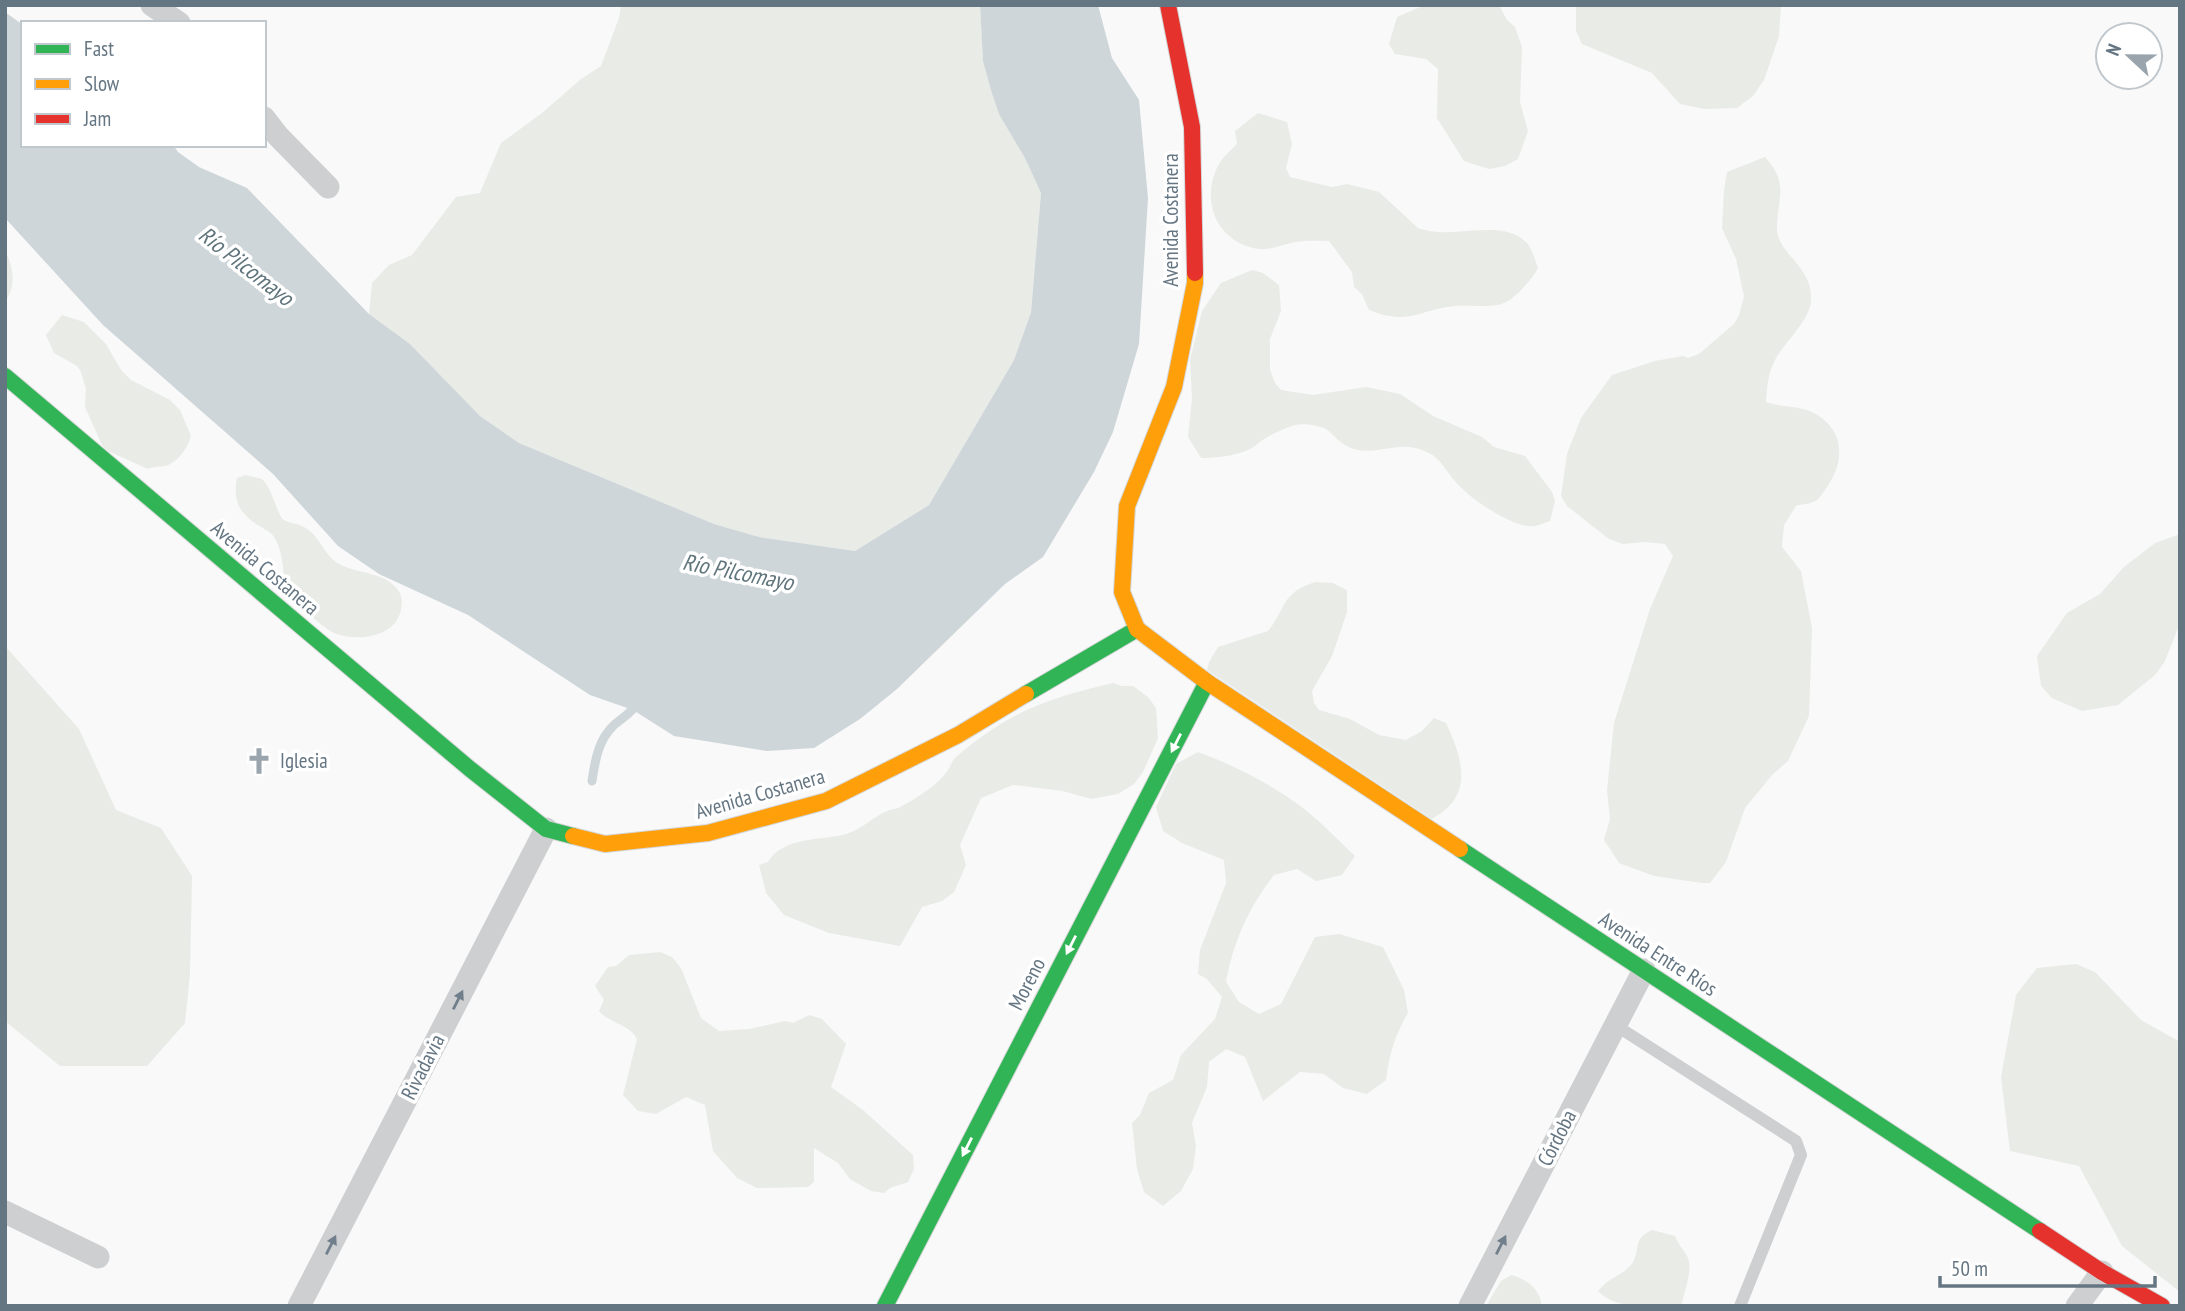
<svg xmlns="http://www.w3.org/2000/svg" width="2185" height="1311" viewBox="0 0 2185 1311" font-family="'PT Sans Narrow',sans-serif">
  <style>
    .green { fill: #e8ebe6 }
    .water { fill: #ced6d9 }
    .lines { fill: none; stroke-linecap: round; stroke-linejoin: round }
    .stream { stroke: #ced6d9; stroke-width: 9 }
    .fast-casing { stroke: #d5d6d7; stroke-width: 18 }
    .slow-casing { stroke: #d5d6d7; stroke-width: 18 }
    .jam-casing { stroke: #d5d6d7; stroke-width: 18 }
    .lane { stroke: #cecfd0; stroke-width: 12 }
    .street { stroke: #cecfd0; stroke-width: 23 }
    .fast { stroke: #30b455; stroke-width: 16 }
    .slow { stroke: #ff9f0a; stroke-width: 16 }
    .jam { stroke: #e5322d; stroke-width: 16 }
    .oneway { fill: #fff }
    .oneway2 { fill: #707f8b }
    .labels { text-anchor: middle; stroke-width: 7; stroke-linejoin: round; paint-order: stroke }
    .street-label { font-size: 21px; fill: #657683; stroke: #fff }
    .poi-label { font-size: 21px; fill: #657683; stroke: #fff; text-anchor: start }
    .water-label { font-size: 23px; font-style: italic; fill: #60757c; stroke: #fff }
  </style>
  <rect width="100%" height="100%" fill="#f9f9f9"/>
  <g class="green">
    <path d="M621 5H980L983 61 1041 193 1031 311 1014 360 929 505 855 551 759 537 714 524 519 443 480 416 410 344 369 314 372 283 389 265 412 255 456 197 480 193 501 143 542 113 581 79 601 66 619 18Z"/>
    <path d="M1425 5H1499L1507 20 1515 27 1522 47 1520 102 1528 131 1518 159 1505 166 1489 169 1464 161 1437 118 1438 69 1426 59 1395 54 1389 44 1397 17Z"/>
    <path d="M1576 5H1781L1779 36 1764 80 1753 96 1737 108 1704 109 1680 104 1652 73 1582 44 1576 31Z"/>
    <path d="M1258 113 1287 122 1292 144 1286 168 1290 177 1332 187 1347 184 1379 192 1418 228C1451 241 1501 217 1526 242 1532 248 1535 260 1538 268 1534 277 1515 299 1504 303 1493 308 1468 305 1455 306 1417 310 1410 326 1369 310L1362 294 1354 287 1352 272 1329 241C1317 241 1303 240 1291 243 1281 245 1270 250 1260 249 1217 244 1199 200 1219 164 1223 157 1231 150 1237 144L1235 131Z"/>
    <path d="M1765 157C1790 185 1777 197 1777 228 1777 254 1813 266 1811 300 1811 319 1784 343 1775 360 1768 373 1767 387 1766 402 1786 409 1805 404 1823 419 1846 438 1842 465 1827 487 1824 491 1820 498 1817 500 1812 504 1801 504 1796 506L1784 525 1782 547 1801 571 1812 628 1809 716 1788 761 1772 775 1745 808 1726 862 1710 883H1702L1654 876 1619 863 1604 840 1610 819 1607 790 1614 723 1650 609 1673 556 1665 544 1645 542 1623 544 1609 539 1567 506 1561 496 1567 454 1581 418 1612 375 1655 361 1683 356 1688 358 1699 354 1734 324 1739 315 1744 296 1736 259 1722 228 1724 190 1727 172Z"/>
    <path d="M5 250C13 266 17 286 5 301Z"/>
    <path d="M1252 270 1263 273 1279 285 1281 311 1270 339V370L1275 383 1281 390 1313 395 1366 387 1400 394 1433 416 1482 437 1494 447 1525 456 1552 492 1555 501 1550 521C1546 522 1540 525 1535 526 1513 529 1467 497 1454 480 1441 464 1440 456 1419 449 1395 441 1374 457 1351 448 1337 442 1335 435 1326 429 1319 425 1302 423 1295 425 1284 428 1270 435 1261 441 1257 444 1253 448 1248 450 1234 456 1216 458 1201 458L1188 437 1192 399 1190 360 1202 311 1221 283Z"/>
    <path d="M62 315 84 322 106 344 121 370 131 380 170 400 180 410 191 436C188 447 178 463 165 466 158 467 155 466 148 469L108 451 102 445 85 407 86 389 81 372 77 366 54 353 46 335Z"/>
    <path d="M246 475 262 479C272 489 274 504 281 517 284 523 298 523 304 527 320 535 324 557 341 565 359 574 385 572 398 590 403 597 402 603 401 610 395 638 356 642 334 633 320 626 301 606 288 596 282 577 285 554 274 537 271 532 266 530 261 527 241 515 232 503 237 478Z"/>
    <path d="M2180 534V623L2165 661 2155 675 2118 705 2082 711 2052 698 2041 686 2037 656 2067 613 2100 594 2124 567 2155 543Z"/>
    <path d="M1315 582 1333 583 1347 590V612L1332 656 1312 691 1314 703 1319 710 1350 719 1379 735 1406 740 1422 731 1434 718 1446 723C1456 745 1470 777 1454 800 1449 808 1440 814 1432 819L1207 670 1209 662 1218 647 1268 631C1288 606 1280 594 1315 582Z"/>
    <path d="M5 646 79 729 116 810 161 828 192 876 190 973 185 1023 147 1066H60L5 1021Z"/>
    <path d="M1113 683 1122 686H1133L1148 697 1156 708 1158 738 1143 772 1134 784 1118 794 1091 799 1063 791 1013 785 981 798 960 845 966 865 954 892 942 901 922 907 900 946 829 933 784 915 766 893 759 865 768 862C784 836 820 841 846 834 861 830 873 817 887 811 892 809 898 809 902 806 917 798 939 784 948 770 952 765 951 761 956 757 1010 711 1046 699 1113 683Z"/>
    <path d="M1198 752C1236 766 1271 784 1303 808 1321 822 1338 840 1355 856L1342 875 1316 881 1297 869 1274 875C1249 907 1233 942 1226 982L1239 1002 1259 1014 1281 1004 1315 937 1339 934 1383 947 1404 990 1408 1013C1395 1035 1389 1055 1386 1080L1367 1094 1343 1088 1324 1074 1300 1072 1263 1101 1245 1057 1226 1049 1209 1062 1207 1087 1192 1123 1196 1146 1193 1169 1181 1191 1163 1206 1144 1192 1137 1169 1132 1123 1140 1115 1149 1093 1173 1080 1181 1055 1215 1019 1222 997 1207 979 1198 974 1200 950 1226 883 1224 860 1182 843 1163 831 1156 807 1176 764Z"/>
    <path d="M660 952 672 957 681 968 701 1018 719 1031 750 1029 785 1021 793 1023 809 1015 822 1019 846 1044 831 1087 863 1110 913 1155 914 1169 908 1182 890 1188 884 1193 871 1191 850 1179 838 1163 814 1148V1182L808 1187 757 1188 737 1178 713 1151 705 1105 686 1097 656 1114 638 1111 623 1095 637 1039C631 1025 609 1023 599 1011L604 1000 595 986 608 967 616 966 629 955Z"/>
    <path d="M2076 964 2095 972 2141 1020 2180 1042V1292L2122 1246 2079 1166 2010 1151 2001 1077 2016 995 2037 968Z"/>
    <path d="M1652 1230 1675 1236C1678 1244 1683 1249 1687 1256 1694 1269 1684 1292 1681 1306 1653 1306 1617 1311 1598 1291 1609 1277 1626 1274 1633 1262 1641 1247 1632 1240 1652 1230Z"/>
    <path d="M1511 1275C1528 1280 1539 1288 1542 1306H1486L1501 1281Z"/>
  </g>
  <path class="water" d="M980 5H1098L1112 58 1139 100 1148 198 1139 344 1113 432 1094 472 1043 557 1005 584 897 689 860 719 814 748 767 751 674 736 633 710 590 695 468 615 379 574 338 546 273 474 103 325 5 218V12L23 25V145H173L178 152 199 167 247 188 369 314 410 344 480 416 519 443 714 524 759 537 855 551 929 505 1014 360 1031 312 1041 193 1025 158 999 114 991 90 983 61Z"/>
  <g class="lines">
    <path class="stream" d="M592 781C595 761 598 740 614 725 623 717 632 713 638 702"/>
    <defs>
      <g id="fast">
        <path d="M5 376 470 769 546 829 573 836"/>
        <path d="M1026 694 1137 629"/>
        <path d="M1460 849 2040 1231"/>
        <path d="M885 1306 1207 682"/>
      </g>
      <g id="slow">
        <path d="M1137 629 1207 682 1460 849"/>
        <path d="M1137 629 1122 592 1127 506 1174 387 1195 283V273"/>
        <path d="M573 836 605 844 708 833 826 801 958 735 1026 694"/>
      </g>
      <g id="jam">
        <path d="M1168 5 1192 127 1195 273"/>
        <path d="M2040 1231 2102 1272 2162 1306"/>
      </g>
    </defs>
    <use href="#fast" class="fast-casing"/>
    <use href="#slow" class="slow-casing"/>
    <use href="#jam" class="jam-casing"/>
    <path class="lane" d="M1615 1025 1796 1141 1801 1155 1740 1306"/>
    <g class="street">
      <path d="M152 5 179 23"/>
      <path d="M264 118 278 136 328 187"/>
      <path d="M5 1212 98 1257"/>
      <path d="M299 1306 546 829"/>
      <path d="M1470 1306 1644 970"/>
      <path d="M2077 1306 2102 1272"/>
    </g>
    <use href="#fast" class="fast"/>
    <use href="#slow" class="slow"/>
    <use href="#jam" class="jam"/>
  </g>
  <defs><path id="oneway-solid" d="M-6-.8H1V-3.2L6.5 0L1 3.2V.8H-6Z" transform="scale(1.75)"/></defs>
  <g class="oneway">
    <use href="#oneway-solid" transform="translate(1176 743) rotate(117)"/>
    <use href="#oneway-solid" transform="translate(1071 945) rotate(117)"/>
    <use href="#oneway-solid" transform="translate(967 1147) rotate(117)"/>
  </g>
  <g class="oneway2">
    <use href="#oneway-solid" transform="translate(458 1000) rotate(-63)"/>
    <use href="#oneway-solid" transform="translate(331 1245) rotate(-63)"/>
    <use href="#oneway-solid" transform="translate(1501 1245) rotate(-63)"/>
  </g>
  <defs>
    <symbol id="church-bare" viewBox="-9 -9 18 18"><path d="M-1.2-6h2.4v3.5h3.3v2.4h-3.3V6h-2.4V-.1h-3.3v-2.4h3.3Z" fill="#99a4ac" stroke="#fff" stroke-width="2.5" paint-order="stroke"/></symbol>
  </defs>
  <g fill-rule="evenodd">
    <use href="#church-bare" x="240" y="742" width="38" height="38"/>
  </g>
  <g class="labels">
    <g class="street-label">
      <text transform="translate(1171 220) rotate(-90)" y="7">Avenida Costanera</text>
      <text transform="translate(265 568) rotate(40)" y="7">Avenida Costanera</text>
      <text transform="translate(760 794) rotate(-16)" y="7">Avenida Costanera</text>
      <text transform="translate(1658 954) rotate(33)" y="7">Avenida Entre Ríos</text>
      <text transform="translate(1027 984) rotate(-63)" y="7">Moreno</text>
      <text transform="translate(423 1067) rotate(-63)" y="7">Rivadavia</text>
      <text transform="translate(1557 1138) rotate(-63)" y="7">Córdoba</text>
    </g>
    <g class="poi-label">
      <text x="280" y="768">Iglesia</text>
    </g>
    <g class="water-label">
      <text transform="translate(246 266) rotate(38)" y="8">Río Pilcomayo</text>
      <text transform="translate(738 572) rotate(11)" y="8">Río Pilcomayo</text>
    </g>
  </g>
  <rect width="2185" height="1311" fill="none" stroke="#657683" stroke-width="14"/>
  <rect x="21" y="21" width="245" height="126" fill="#ffffff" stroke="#c1c8cd" stroke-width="2"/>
  <rect x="35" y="44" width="35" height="10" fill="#30b455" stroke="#c1c8cd" stroke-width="2"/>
  <text x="84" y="56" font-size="21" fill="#657683">Fast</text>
  <rect x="35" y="79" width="35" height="10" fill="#ff9f0a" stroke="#c1c8cd" stroke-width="2"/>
  <text x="84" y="91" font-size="21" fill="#657683">Slow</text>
  <rect x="35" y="114" width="35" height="10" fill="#e5322d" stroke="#c1c8cd" stroke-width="2"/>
  <text x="84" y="126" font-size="21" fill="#657683">Jam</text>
  <g transform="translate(2129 56) rotate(292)"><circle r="33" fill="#ffffff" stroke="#c1c8cd" stroke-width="2"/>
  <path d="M0-5L12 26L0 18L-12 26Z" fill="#99a4ac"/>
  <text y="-10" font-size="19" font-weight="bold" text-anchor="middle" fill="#657683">N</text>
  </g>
  <path d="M1940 1276v10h215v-10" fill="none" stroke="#657683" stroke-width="3.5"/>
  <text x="1951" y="1276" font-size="21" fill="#657683" stroke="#ffffff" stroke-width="5" paint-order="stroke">50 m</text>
</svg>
